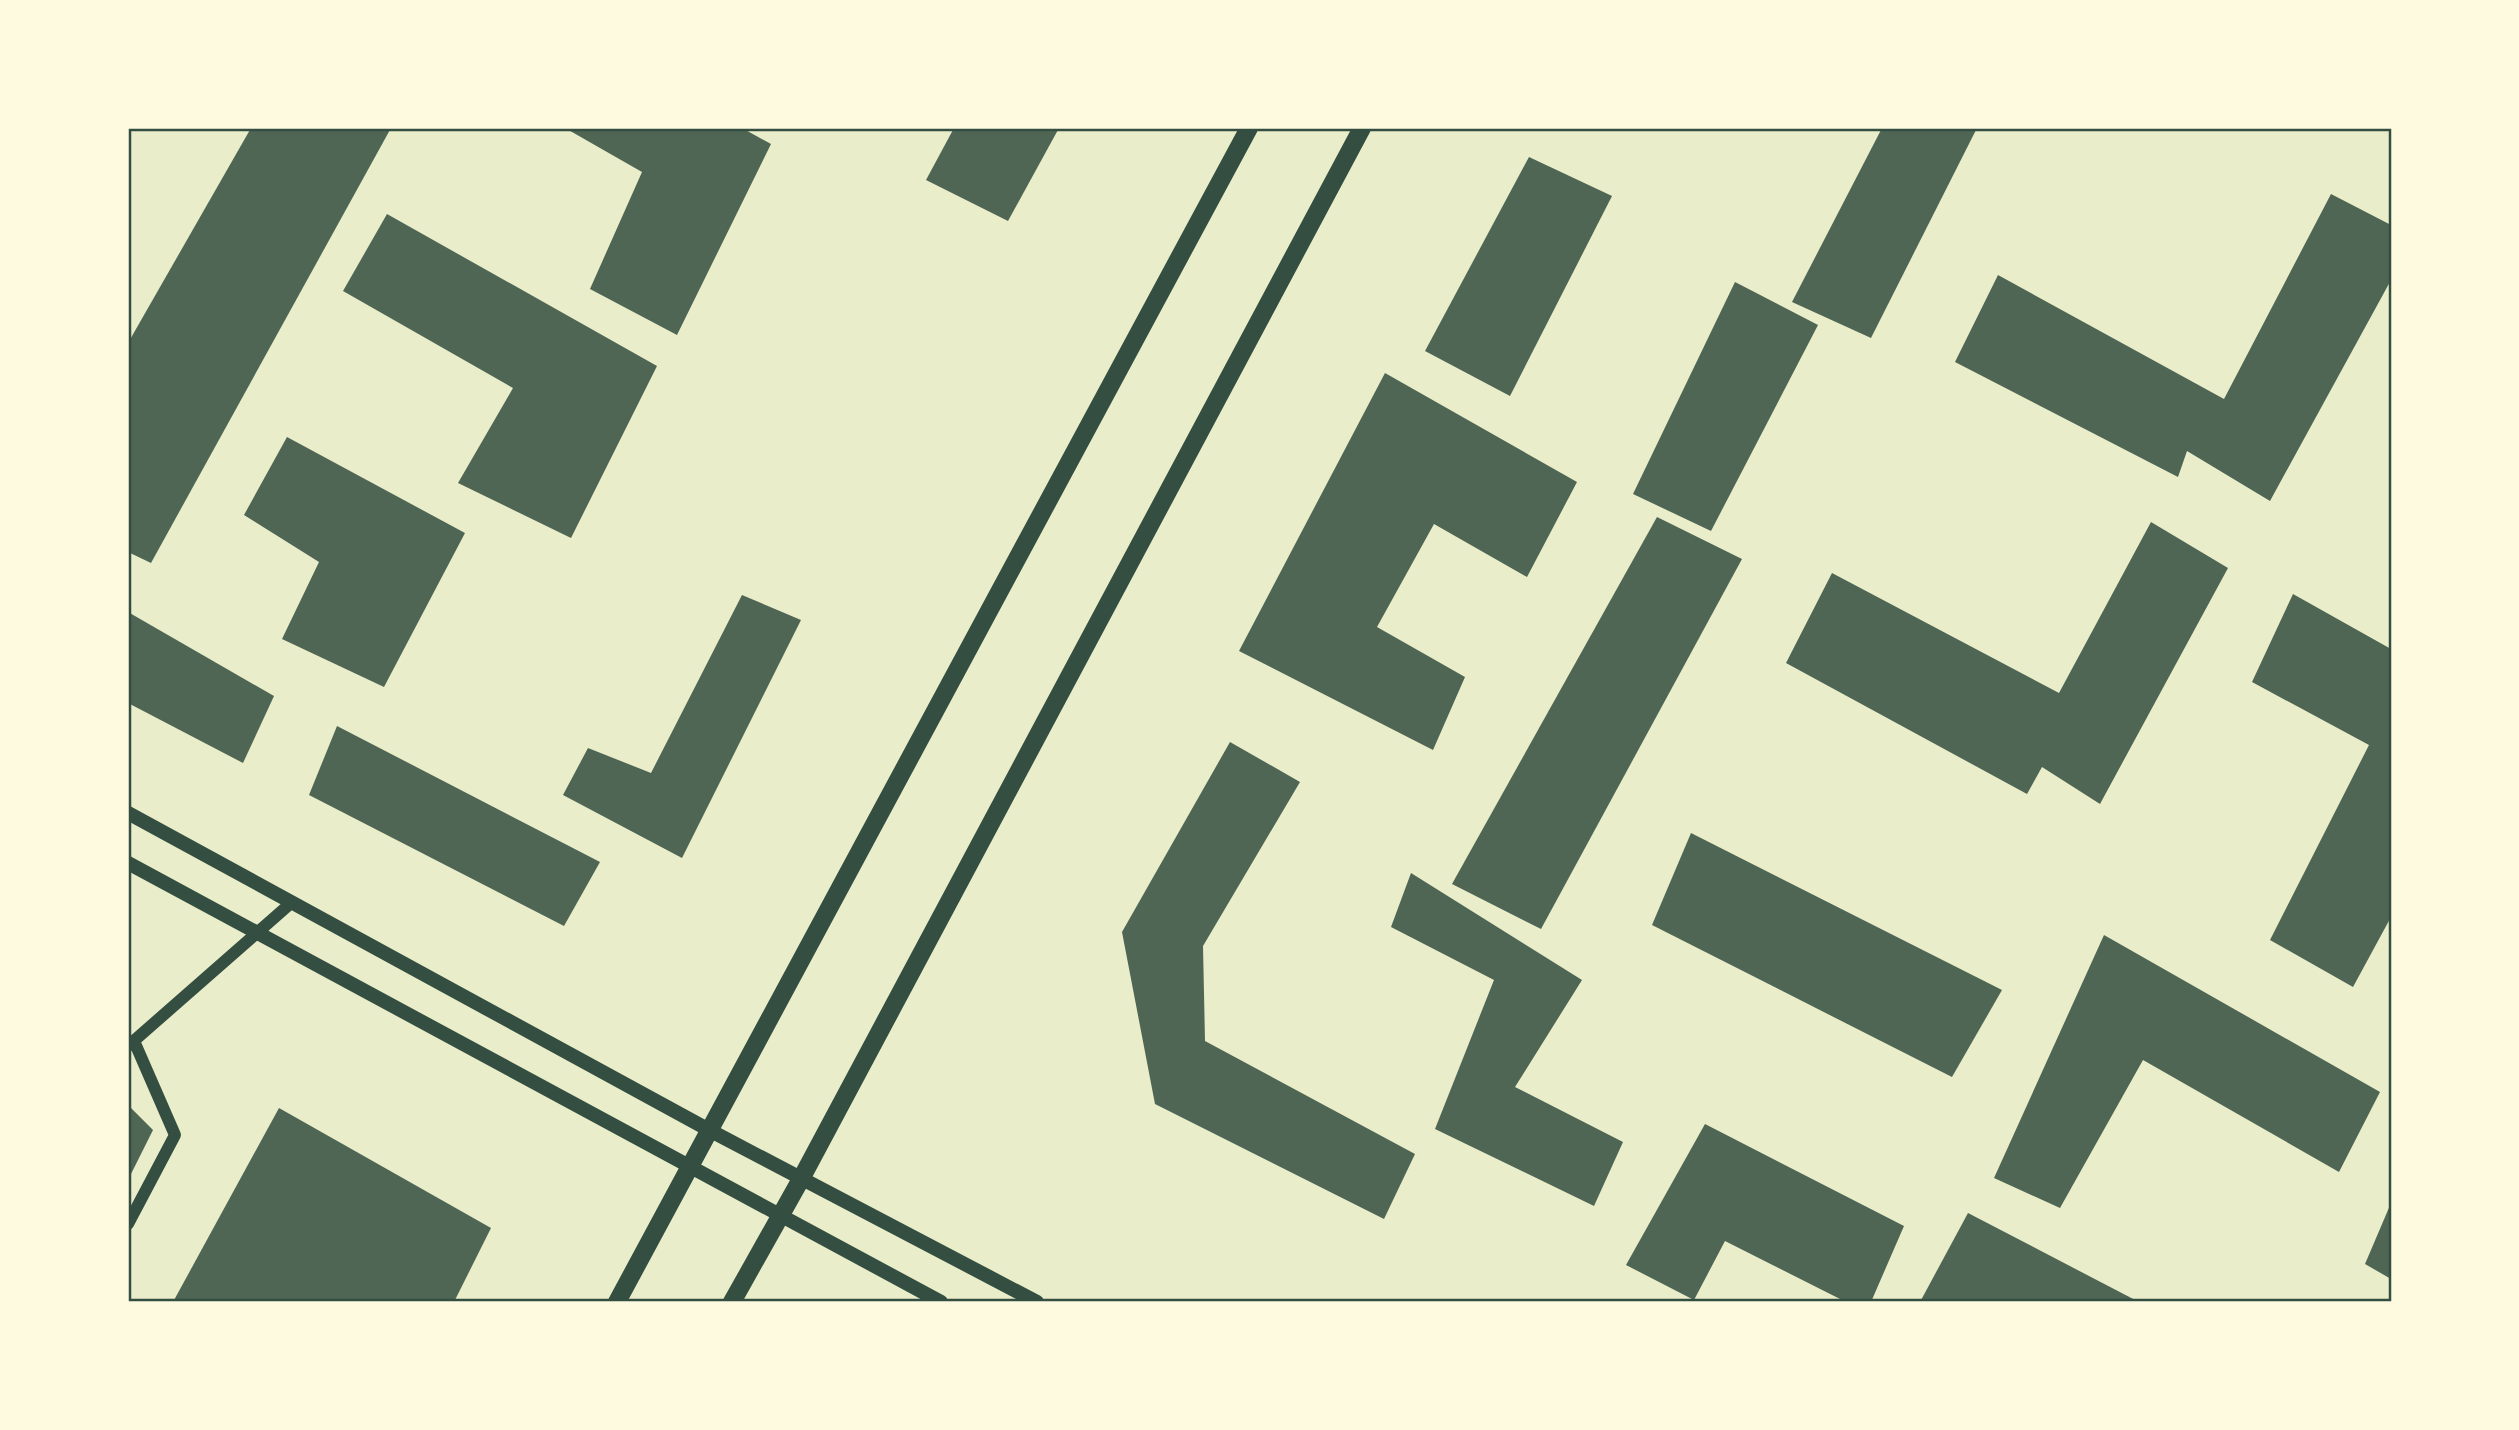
<svg xmlns="http://www.w3.org/2000/svg" width="2519" height="1430" viewBox="0 0 2519 1430" font-family="Georgia,serif">
  <style>
    .building { fill: #4f6655 }
    .lines { fill: none; stroke-linecap: round; stroke-linejoin: round }
    .tertiary { stroke: #344e41; stroke-width: 12 }
    .secondary { stroke: #344e41; stroke-width: 14 }
    .primary { stroke: #344e41; stroke-width: 18 }
    .neatline { fill: none; stroke: #344e41; stroke-width: 2.5 }
  </style>
  <rect width="100%" height="100%" fill="#e9edc9"/>
  <g class="building">
    <path d="M251 128H391L151 563 128 552V343Z"/>
    <path d="M565 128H742L771 144 677 335 590 289 642 172Z"/>
    <path d="M954 128H1059L1008 221 926 180Z"/>
    <path d="M1882 128H1977L1871 338 1792 302Z"/>
    <path d="M1529 157 1612 196 1510 396 1425 351Z"/>
    <path d="M2331 194 2391 225V280L2270 501 2187 451 2178 477 1955 362 1998 275 2224 399Z"/>
    <path d="M387 214 657 366 571 538 458 483 513 388 343 291Z"/>
    <path d="M1735 282 1818 325 1711 531 1633 494Z"/>
    <path d="M1385 373 1577 482 1527 577 1434 524 1377 627 1465 677 1433 750 1239 651Z"/>
    <path d="M287 437 465 533 384 687 282 639 319 562 244 515Z"/>
    <path d="M1657 517 1742 559 1541 929 1452 884Z"/>
    <path d="M2151 522 2228 568 2100 804 2042 767 2027 794 1786 663 1832 573 2059 693Z"/>
    <path d="M2293 594 2391 649V917L2353 987 2270 940 2369 745 2252 682Z"/>
    <path d="M742 595 801 620 682 858 563 795 588 748 651 773Z"/>
    <path d="M128 612 274 696 243 763 128 703Z"/>
    <path d="M337 726 600 862 564 926 309 795Z"/>
    <path d="M1230 742 1300 782 1203 946 1205 1041 1415 1154 1384 1219 1155 1104 1122 932Z"/>
    <path d="M1691 833 2002 990 1952 1077 1652 925Z"/>
    <path d="M1411 873 1582 980 1515 1087 1623 1142 1594 1206 1435 1129 1494 980 1391 927Z"/>
    <path d="M2104 935 2380 1092 2339 1172 2143 1060 2060 1208 1994 1178Z"/>
    <path d="M130 1107 153 1130 128 1180V1109Z"/>
    <path d="M279 1108 491 1228 454 1302H173Z"/>
    <path d="M1705 1124 1904 1226 1871 1302H1846L1725 1241 1694 1300 1626 1265Z"/>
    <path d="M2391 1203V1279L2365 1264Z"/>
    <path d="M1968 1213 2139 1302H1920Z"/>
  </g>
  <g class="lines">
    <g class="tertiary">
      <path d="M128 1046 291 903"/>
      <path d="M128 1224 175 1135 134 1041"/>
    </g>
    <g class="secondary">
      <path d="M128 813 711 1131 1037 1302"/>
      <path d="M128 863 941 1302"/>
    </g>
    <g class="primary">
      <path d="M617 1302 1249 128"/>
      <path d="M732 1302 801 1179 1362 128"/>
    </g>
  </g>
  <rect width="2519" height="1430" fill="none" stroke="#fefae0" stroke-width="259"/>
  <rect x="130" y="130" width="2260" height="1170" class="neatline"/>
</svg>
